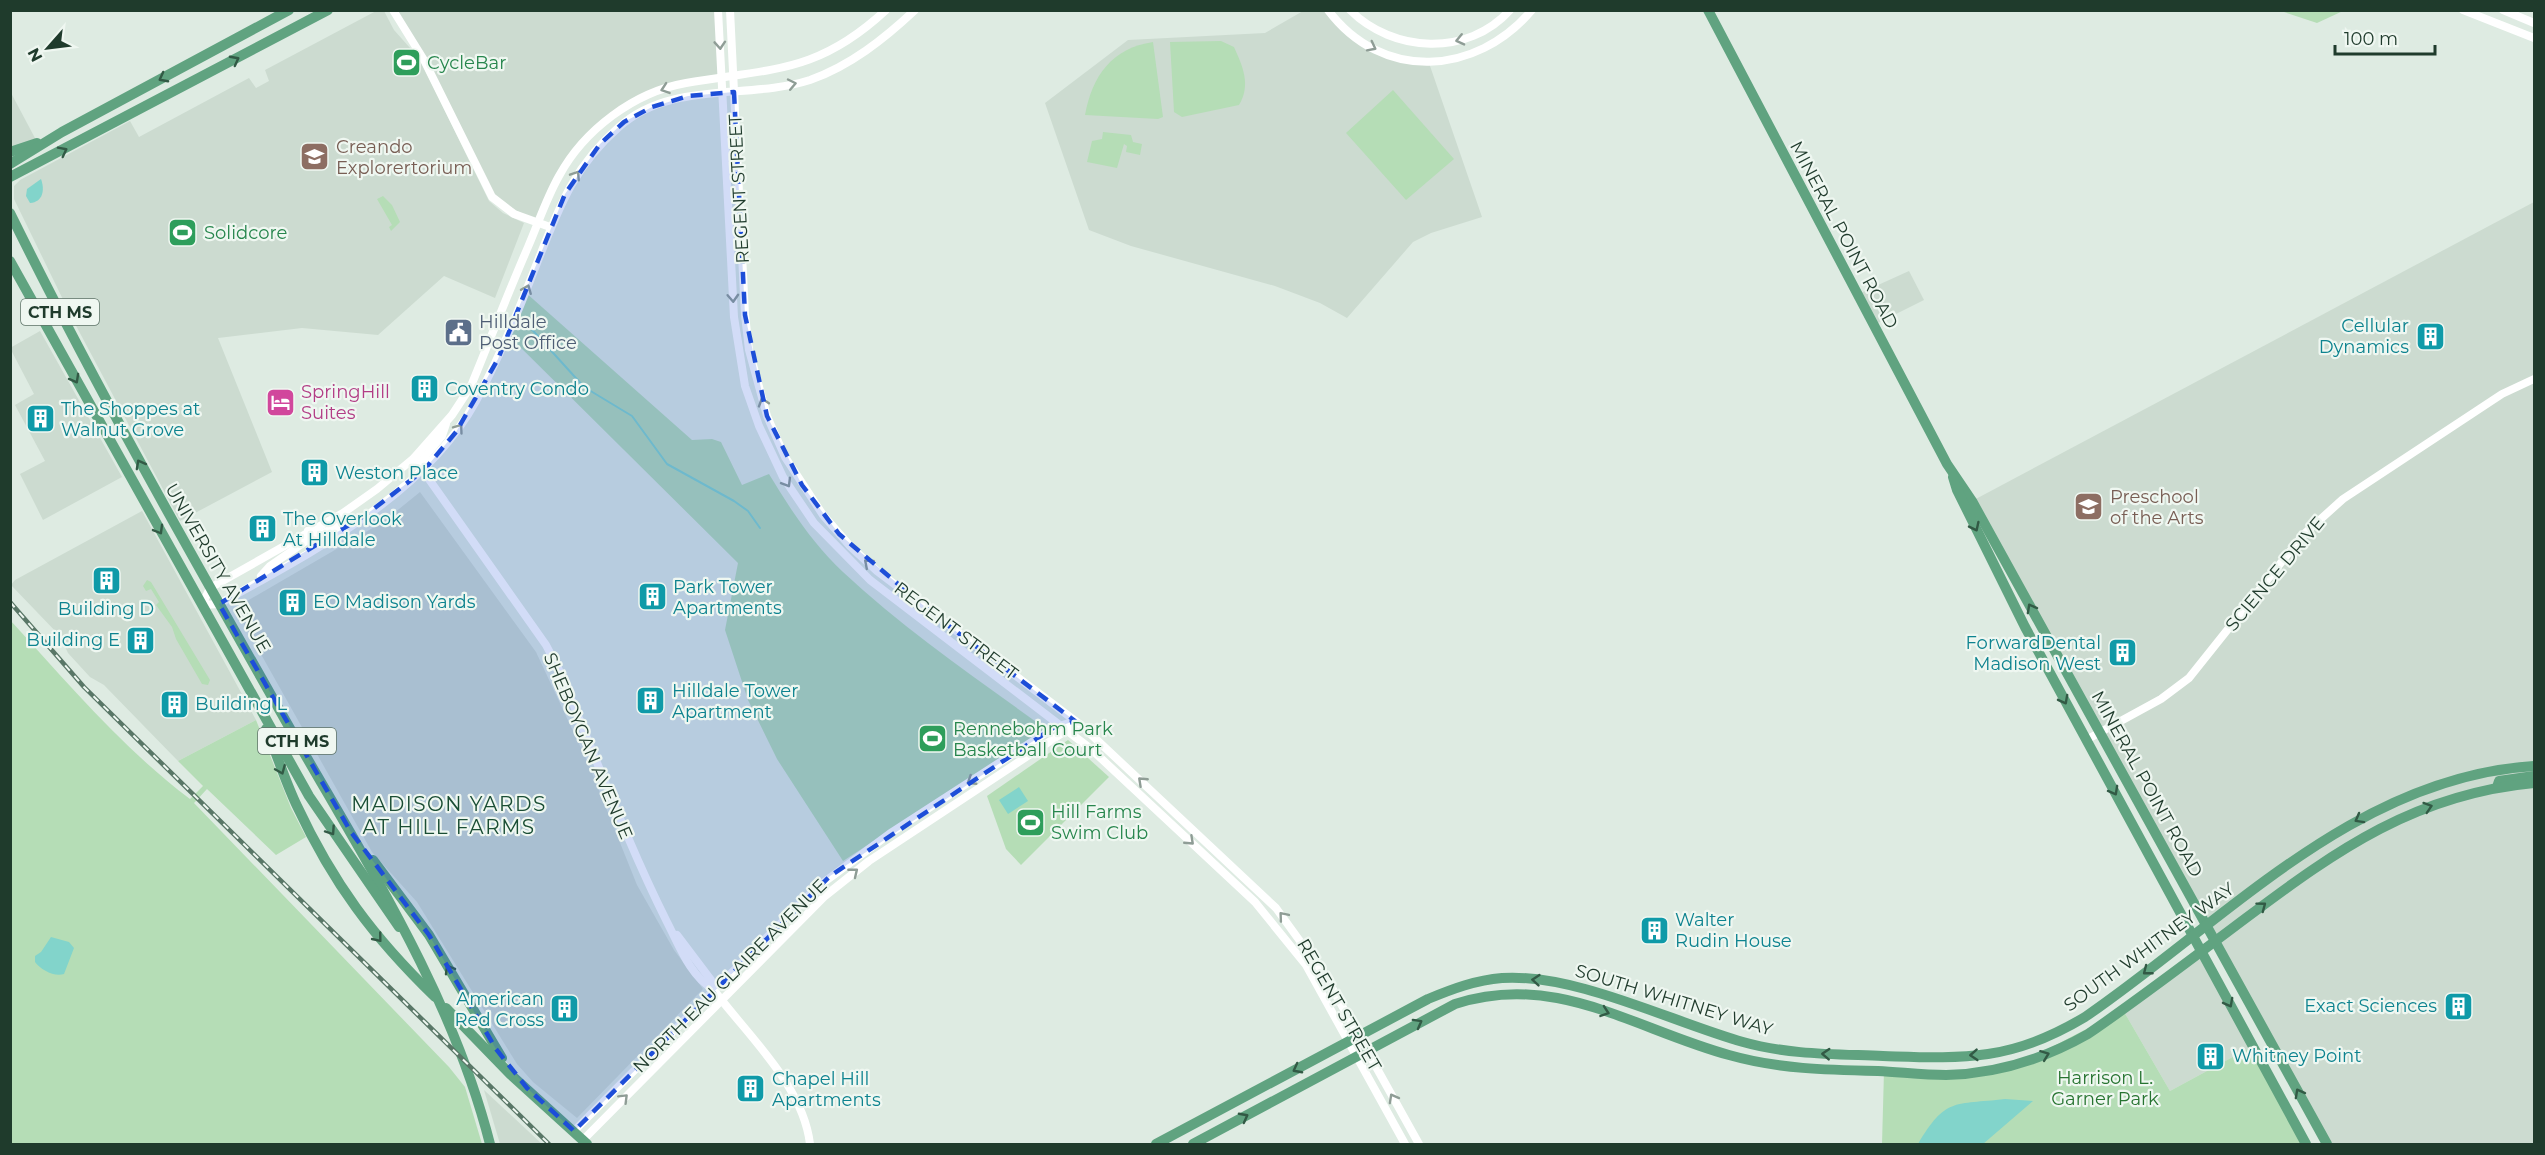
<svg xmlns="http://www.w3.org/2000/svg" width="2545" height="1155" viewBox="0 0 2545 1155" font-family="Montserrat,sans-serif">
  <style>
    .built { fill: #ccdbd0 }
    .green { fill: #b5ddb6 }
    .water { fill: #82d4cb }
    .lines { fill: none; stroke-linecap: round; stroke-linejoin: round }
    .stream { stroke: #82d4cb; stroke-width: 2 }
    .minor { stroke: #fff; stroke-width: 8 }
    .major { stroke: #60a380; stroke-width: 10 }
    .rail-casing { stroke: #597767; stroke-width: 4.5 }
    .rail { stroke: #eff7f1; stroke-width: 2; stroke-dasharray: 7; stroke-linecap: butt }
    .oneway { stroke: #8f9d96 }
    .oneway2 { stroke: #325a45 }
    .marked { fill: #1d4ed8; fill-opacity: 0.2; stroke: #1d4ed8; stroke-width: 4.5; stroke-dasharray: 12 8; stroke-linejoin: round }
    .labels { text-anchor: middle; stroke-width: 4.5; stroke-linejoin: round; paint-order: stroke }
    .shield { fill: #eff7f1; stroke: #5d7367; stroke-width: 1.5 }
    .shield-label { font-size: 16px; font-weight: bold; fill: #1f3b2c }
    .leisure-label { font-size: 18px; fill: #27864d; stroke: #eff7f1; text-anchor: start }
    .education-label { font-size: 18px; fill: #785e54; stroke: #eff7f1; text-anchor: start }
    .street-label { font-size: 18px; fill: #1f3b2c; stroke: #eff7f1 }
    .service-label { font-size: 18px; fill: #4e5e75; stroke: #eff7f1; text-anchor: start }
    .culture-label { font-size: 18px; fill: #0d838f; stroke: #eff7f1; text-anchor: start }
    .hotel-label { font-size: 18px; fill: #b23c85; stroke: #eff7f1; text-anchor: start }
    .park-label { font-size: 18px; fill: #277431; stroke: #eff7f1 }
    .neighbourhood-label { font-size: 20px; letter-spacing: 1.5px; fill: #1a4e34; stroke: #eff7f1 }
  </style>
  <rect width="100%" height="100%" fill="#deebe2"/>
  <g class="built">
    <path d="M376 11H384L394 30 419 58 489 201 503 213 524 223 495 298 444 276 378 335 302 328 218 338 272 472 180 521 73 320 14 199V186L20 180 130 121 139 137 249 78 256 88 269 81 265 70Z"/>
    <path d="M393 11H718L722 79 685 83 625 107 570 158 539 223 492 197 424 60Z"/>
    <path d="M1303 11H1328L1375 49 1429 63 1482 217 1431 233 1413 242 1347 318 1320 303 1275 286 1131 246 1089 230 1045 103 1128 40 1265 33Z"/>
    <path d="M10 91 36 140 10 149Z"/>
    <path d="M2534 202V1144H2327L1972 501Z"/>
    <path d="M1909 271 1924 300 1872 326 1856 295Z"/>
    <path d="M40 331 122 477 43 520 20 474 45 461 15 405 34 394 10 348Z"/>
    <path d="M420 492 536 652 588 763 637 885 674 950 703 989 577 1118 533 1082 517 1064 417 902 372 852 235 608 383 522Z"/>
    <path d="M142 511 256 720 178 761 104 685 90 677 68 653 60 636 11 585 15 580Z"/>
    <path d="M2202 952 2253 1046 2170 1091 2123 1010Z"/>
    <path d="M484 1090 542 1144H500Z"/>
  </g>
  <g class="green">
    <path d="M2281 11 2343 10V11L2317 23Z"/>
    <path d="M1221 41 1234 47C1243 67 1251 85 1239 105L1182 117 1174 112 1170 42Z"/>
    <path d="M1153 42 1163 117 1158 119 1085 115C1092 76 1112 48 1153 42Z"/>
    <path d="M1393 90 1454 159 1406 200 1346 133Z"/>
    <path d="M1103 132 1131 135 1133 142 1142 144 1140 155 1126 152 1127 146 1124 144 1117 168 1087 162 1092 141 1102 139Z"/>
    <path d="M383 196 392 205 400 222 391 231 389 227 392 225 377 199Z"/>
    <path d="M525 292 692 440 712 439 721 442 742 485 769 474C790 509 813 544 843 572 905 630 977 679 1046 729L843 861 777 759 748 700 725 630 738 563 507 334Z"/>
    <path d="M147 580 151 582 210 680 208 685 202 684 176 639 172 627 156 605 159 602 151 589 146 591 143 586Z"/>
    <path d="M10 620C67 682 122 748 190 799L203 786 178 761 256 720 291 808 306 837 276 855 207 789 194 803 449 1067 465 1087 482 1144H11Z"/>
    <path d="M1068 740 1109 777 1021 865 1006 849 987 796Z"/>
    <path d="M2123 1010 2170 1091 2253 1046 2306 1144H1882L1884 1071 1945 1075 2019 1064Z"/>
  </g>
  <g class="water">
    <path d="M41 179C45 190 43 202 30 203L26 196 27 189Z"/>
    <path d="M1019 787 1028 801 1008 814 999 800Z"/>
    <path d="M51 937 69 942 74 948 64 974C54 977 41 970 35 962V956L41 952Z"/>
    <path d="M2005 1099 2033 1101 1983 1144H1918C1946 1097 1954 1105 2005 1099Z"/>
  </g>
  <g class="lines">
    <path class="stream" d="M526 323 584 387 632 416 667 464 734 501 748 511 760 528"/>
    <g class="minor">
      <path d="M393 10 424 60 492 197 514 214 550 227"/>
      <path d="M718 10 734 317 745 386 759 426 783 477 814 523 870 580 1091 749 1255 902 1306 965 1405 1144"/>
      <path d="M730 10 745 315 749 350 767 416 785 457 823 515 850 546 877 571 1082 726 1276 908 1326 977 1419 1144"/>
      <path d="M886 10C817 74 772 68 686 83 634 92 584 130 559 176 546 199 538 224 528 247 508 293 490 340 471 386L452 415 414 458 377 489 343 513 210 588 202 605 219 604C310 553 424 496 476 401 500 357 519 310 537 263 559 208 573 167 619 127 671 80 748 100 810 80 850 66 884 39 915 10"/>
      <path d="M1328 10C1382 82 1476 76 1532 10"/>
      <path d="M1350 10C1393 53 1468 57 1510 10"/>
      <path d="M2463 10 2534 38"/>
      <path d="M2503 10 2534 23"/>
      <path d="M414 458 546 645 559 670C595 755 626 840 667 922 679 945 690 976 713 989"/>
      <path d="M424 469 422 460 442 436 446 424"/>
      <path d="M308 531 321 534 352 520"/>
      <path d="M261 576 270 566 306 541 308 531"/>
      <path d="M2086 740 2161 699 2189 678 2303 535 2343 499 2502 394 2534 379"/>
      <path d="M677 935 711 980 713 989C748 1036 803 1085 810 1144"/>
      <path d="M574 1131 816 888 892 832 1053 728 1075 721"/>
      <path d="M583 1140 825 896 869 861 1070 728"/>
    </g>
    <g class="major">
      <path d="M1708 10 1947 464 1972 501 2327 1144"/>
      <path d="M10 152 37 143"/>
      <path d="M10 164 62 132 289 10"/>
      <path d="M10 177 328 10"/>
      <path d="M10 213C97 390 195 561 292 732 368 865 452 995 490 1144"/>
      <path d="M10 261 309 796 399 927"/>
      <path d="M1953 477 1957 490 2025 627 2306 1144"/>
      <path d="M266 729C277 754 285 781 297 806 333 883 373 937 435 997"/>
      <path d="M2497 787 2499 781 2534 776"/>
      <path d="M373 860 429 935 502 1058"/>
      <path d="M446 1008 510 1074 587 1144"/>
      <path d="M1156 1144 1428 999C1452 989 1476 980 1502 978 1575 973 1672 1022 1743 1042 1789 1055 1837 1054 1883 1056 1918 1057 1954 1059 1988 1054 2023 1049 2055 1035 2085 1017 2225 921 2355 777 2534 766"/>
      <path d="M1193 1144 1455 1004C1556 971 1634 1029 1729 1055 1778 1069 1827 1070 1878 1071 1900 1072 1923 1075 1946 1075 1997 1074 2044 1059 2088 1034 2142 997 2194 957 2246 918 2338 849 2416 794 2534 783"/>
    </g>
    <defs>
      <path id="rail" d="M10 602 84 687 549 1144"/>
    </defs>
    <use href="#rail" class="rail-casing"/>
    <use href="#rail" class="rail"/>
  </g>
  <defs><path id="oneway-chevron" d="M-2-3.5L2.5 0L-2 3.5" fill="none" stroke-width="1.6" stroke-linecap="round" stroke-linejoin="round" transform="scale(1.5)"/></defs>
  <g class="oneway">
    <use href="#oneway-chevron" transform="translate(1460 40) rotate(167)"/>
    <use href="#oneway-chevron" transform="translate(720 45) rotate(86)"/>
    <use href="#oneway-chevron" transform="translate(1372 47) rotate(27)"/>
    <use href="#oneway-chevron" transform="translate(792 84) rotate(-12)"/>
    <use href="#oneway-chevron" transform="translate(665 89) rotate(161)"/>
    <use href="#oneway-chevron" transform="translate(576 175) rotate(-57)"/>
    <use href="#oneway-chevron" transform="translate(527 289) rotate(-68)"/>
    <use href="#oneway-chevron" transform="translate(733 298) rotate(87)"/>
    <use href="#oneway-chevron" transform="translate(763 402) rotate(-108)"/>
    <use href="#oneway-chevron" transform="translate(459 428) rotate(-54)"/>
    <use href="#oneway-chevron" transform="translate(787 483) rotate(59)"/>
    <use href="#oneway-chevron" transform="translate(868 563) rotate(-139)"/>
    <use href="#oneway-chevron" transform="translate(971 781) rotate(147)"/>
    <use href="#oneway-chevron" transform="translate(1142 781) rotate(-137)"/>
    <use href="#oneway-chevron" transform="translate(1190 841) rotate(43)"/>
    <use href="#oneway-chevron" transform="translate(854 872) rotate(-39)"/>
    <use href="#oneway-chevron" transform="translate(1283 916) rotate(-130)"/>
    <use href="#oneway-chevron" transform="translate(624 1098) rotate(-45)"/>
    <use href="#oneway-chevron" transform="translate(1393 1098) rotate(-119)"/>
  </g>
  <g class="oneway2">
    <use href="#oneway-chevron" transform="translate(235 60) rotate(-28)"/>
    <use href="#oneway-chevron" transform="translate(163 78) rotate(152)"/>
    <use href="#oneway-chevron" transform="translate(63 151) rotate(-27)"/>
    <use href="#oneway-chevron" transform="translate(75 379) rotate(61)"/>
    <use href="#oneway-chevron" transform="translate(140 464) rotate(-119)"/>
    <use href="#oneway-chevron" transform="translate(1975 527) rotate(64)"/>
    <use href="#oneway-chevron" transform="translate(159 530) rotate(60)"/>
    <use href="#oneway-chevron" transform="translate(2031 608) rotate(-119)"/>
    <use href="#oneway-chevron" transform="translate(2064 700) rotate(62)"/>
    <use href="#oneway-chevron" transform="translate(281 770) rotate(67)"/>
    <use href="#oneway-chevron" transform="translate(2114 791) rotate(61)"/>
    <use href="#oneway-chevron" transform="translate(2428 807) rotate(-18)"/>
    <use href="#oneway-chevron" transform="translate(2359 819) rotate(151)"/>
    <use href="#oneway-chevron" transform="translate(331 831) rotate(56)"/>
    <use href="#oneway-chevron" transform="translate(2262 906) rotate(-37)"/>
    <use href="#oneway-chevron" transform="translate(378 938) rotate(51)"/>
    <use href="#oneway-chevron" transform="translate(449 969) rotate(-120)"/>
    <use href="#oneway-chevron" transform="translate(2147 971) rotate(142)"/>
    <use href="#oneway-chevron" transform="translate(1536 980) rotate(-175)"/>
    <use href="#oneway-chevron" transform="translate(2229 1003) rotate(62)"/>
    <use href="#oneway-chevron" transform="translate(1605 1012) rotate(19)"/>
    <use href="#oneway-chevron" transform="translate(1418 1023) rotate(-29)"/>
    <use href="#oneway-chevron" transform="translate(1826 1054) rotate(-177)"/>
    <use href="#oneway-chevron" transform="translate(1974 1055) rotate(176)"/>
    <use href="#oneway-chevron" transform="translate(2045 1055) rotate(-21)"/>
    <use href="#oneway-chevron" transform="translate(1297 1069) rotate(152)"/>
    <use href="#oneway-chevron" transform="translate(2299 1093) rotate(-119)"/>
    <use href="#oneway-chevron" transform="translate(1244 1117) rotate(-28)"/>
  </g>
  <path class="marked" d="M734 92 745 315 767 416 802 485 839 534 937 617 1075 721 1053 728 830 876 574 1131 527 1088 496 1049 429 935 351 832 219 604 367 514 424 470 456 432 498 359 565 194 600 144 624 122 652 107 688 96Z"/>
  <defs>
    <symbol id="stadium-square" viewBox="-11 -11 22 22"><rect x="-9" y="-9" width="18" height="18" rx="4" fill="#2e9e5b" stroke="#eff7f1"/><path d="M0-5a6.5 5 0 1 0 0 10a6.5 5 0 1 0 0-10ZM-3.5-1.8h7v3.6h-7Z" fill="#fff"/></symbol>
    <symbol id="school-square" viewBox="-11 -11 22 22"><rect x="-9" y="-9" width="18" height="18" rx="4" fill="#8d6e63" stroke="#eff7f1"/><path d="M0-5L7-2L0 1L-7-2ZM-4 1L0 2.5L4 1V4Q0 6-4 4Z" fill="#fff"/></symbol>
    <symbol id="civic-square" viewBox="-11 -11 22 22"><rect x="-9" y="-9" width="18" height="18" rx="4" fill="#5c6f8a" stroke="#eff7f1"/><path d="M-.6-6.5H3V-4.5H.6V-3L4-1V1h2V6H-6V1h2V-1L-.6-3ZM-1.2 2.5V6h2.4V2.5Z" fill="#fff"/></symbol>
    <symbol id="building-square" viewBox="-11 -11 22 22"><rect x="-9" y="-9" width="18" height="18" rx="4" fill="#0f9aa8" stroke="#eff7f1"/><path d="M-4-6H4V6H1V3H-1V6H-4ZM-2.5-4.3h1.7v1.8h-1.7ZM.8-4.3h1.7v1.8H.8ZM-2.5-1h1.7V.8h-1.7ZM.8-1h1.7V.8H.8Z" fill="#fff"/></symbol>
    <symbol id="hotel-square" viewBox="-11 -11 22 22"><rect x="-9" y="-9" width="18" height="18" rx="4" fill="#d1479c" stroke="#eff7f1"/><path d="M-6-4.5h1.5V1H6V5H4.5V3h-9V5H-6ZM-4 0a1.8 1.8 0 1 1 3.6 0ZM.5 0V-2.5h3Q6-2.5 6 0Z" fill="#fff"/></symbol>
  </defs>
  <g fill-rule="evenodd">
    <use href="#stadium-square" x="390" y="46" width="33" height="33"/>
    <use href="#school-square" x="298" y="140" width="33" height="33"/>
    <use href="#stadium-square" x="166" y="216" width="33" height="33"/>
    <use href="#civic-square" x="442" y="316" width="33" height="33"/>
    <use href="#building-square" x="2414" y="320" width="33" height="33"/>
    <use href="#building-square" x="408" y="372" width="33" height="33"/>
    <use href="#hotel-square" x="264" y="386" width="33" height="33"/>
    <use href="#building-square" x="24" y="402" width="33" height="33"/>
    <use href="#building-square" x="298" y="456" width="33" height="33"/>
    <use href="#school-square" x="2072" y="490" width="33" height="33"/>
    <use href="#building-square" x="246" y="512" width="33" height="33"/>
    <use href="#building-square" x="90" y="564" width="33" height="33"/>
    <use href="#building-square" x="636" y="580" width="33" height="33"/>
    <use href="#building-square" x="276" y="586" width="33" height="33"/>
    <use href="#building-square" x="124" y="624" width="33" height="33"/>
    <use href="#building-square" x="2106" y="636" width="33" height="33"/>
    <use href="#building-square" x="634" y="684" width="33" height="33"/>
    <use href="#building-square" x="158" y="688" width="33" height="33"/>
    <use href="#stadium-square" x="916" y="722" width="33" height="33"/>
    <use href="#stadium-square" x="1014" y="806" width="33" height="33"/>
    <use href="#building-square" x="1638" y="914" width="33" height="33"/>
    <use href="#building-square" x="2442" y="990" width="33" height="33"/>
    <use href="#building-square" x="548" y="992" width="33" height="33"/>
    <use href="#building-square" x="2194" y="1040" width="33" height="33"/>
    <use href="#building-square" x="734" y="1072" width="33" height="33"/>
  </g>
  <g class="labels">
    <g class="shield">
      <rect x="21" y="299" width="78" height="26" rx="4.5"/>
      <rect x="258" y="728" width="78" height="26" rx="4.5"/>
    </g>
    <g class="shield-label">
      <text x="60" y="318">CTH MS</text>
      <text x="297" y="747">CTH MS</text>
    </g>
    <g class="leisure-label">
      <text x="427" y="69">CycleBar</text>
      <text x="204" y="239">Solidcore</text>
      <text x="953" y="735">Rennebohm Park<tspan x="953" dy="21">Basketball Court</tspan></text>
      <text x="1051" y="818">Hill Farms<tspan x="1051" dy="21">Swim Club</tspan></text>
    </g>
    <g class="education-label">
      <text x="336" y="153">Creando<tspan x="336" dy="21">Explorertorium</tspan></text>
      <text x="2110" y="503">Preschool<tspan x="2110" dy="21">of the Arts</tspan></text>
    </g>
    <g class="street-label">
      <text transform="translate(739 189) rotate(-93)" y="6">REGENT STREET</text>
      <text transform="translate(1844 235) rotate(62)" y="6">MINERAL POINT ROAD</text>
      <text transform="translate(218 568) rotate(60)" y="6">UNIVERSITY AVENUE</text>
      <text transform="translate(2275 574) rotate(-50)" y="6">SCIENCE DRIVE</text>
      <text transform="translate(956 631) rotate(37)" y="6">REGENT STREET</text>
      <text transform="translate(588 746) rotate(67)" y="6">SHEBOYGAN AVENUE</text>
      <text transform="translate(2147 784) rotate(61)" y="6">MINERAL POINT ROAD</text>
      <text transform="translate(2149 947) rotate(-36)" y="6">SOUTH WHITNEY WAY</text>
      <text transform="translate(730 976) rotate(-45)" y="6">NORTH EAU CLAIRE AVENUE</text>
      <text transform="translate(1674 1000) rotate(17)" y="6">SOUTH WHITNEY WAY</text>
      <text transform="translate(1339 1005) rotate(60)" y="6">REGENT STREET</text>
    </g>
    <g class="service-label">
      <text x="479" y="328">Hilldale<tspan x="479" dy="21">Post Office</tspan></text>
    </g>
    <g class="culture-label">
      <text x="2409" y="332" text-anchor="end">Cellular<tspan x="2409" dy="21">Dynamics</tspan></text>
      <text x="445" y="395">Coventry Condo</text>
      <text x="61" y="415">The Shoppes at<tspan x="61" dy="21">Walnut Grove</tspan></text>
      <text x="335" y="479">Weston Place</text>
      <text x="283" y="525">The Overlook<tspan x="283" dy="21">At Hilldale</tspan></text>
      <text x="673" y="593">Park Tower<tspan x="673" dy="21">Apartments</tspan></text>
      <text x="313" y="608">EO Madison Yards</text>
      <text x="106" y="615" text-anchor="middle">Building D</text>
      <text x="120" y="646" text-anchor="end">Building E</text>
      <text x="2101" y="649" text-anchor="end">ForwardDental<tspan x="2101" dy="21">Madison West</tspan></text>
      <text x="672" y="697">Hilldale Tower<tspan x="672" dy="21">Apartment</tspan></text>
      <text x="195" y="710">Building L</text>
      <text x="1675" y="926">Walter<tspan x="1675" dy="21">Rudin House</tspan></text>
      <text x="544" y="1005" text-anchor="end">American<tspan x="544" dy="21">Red Cross</tspan></text>
      <text x="2437" y="1012" text-anchor="end">Exact Sciences</text>
      <text x="2232" y="1062">Whitney Point</text>
      <text x="772" y="1085">Chapel Hill<tspan x="772" dy="21">Apartments</tspan></text>
    </g>
    <g class="hotel-label">
      <text x="301" y="398">SpringHill<tspan x="301" dy="21">Suites</tspan></text>
    </g>
    <g class="park-label">
      <text x="2105" y="1084">Harrison L.<tspan x="2105" dy="21">Garner Park</tspan></text>
    </g>
    <g class="neighbourhood-label">
      <text x="449" y="811">MADISON YARDS<tspan x="449" dy="23">AT HILL FARMS</tspan></text>
    </g>
  </g>
  <rect width="2545" height="1155" fill="none" stroke="#1f3b2c" stroke-width="24"/>
  <g transform="translate(48 48) rotate(242)" stroke="#eff7f1" stroke-width="4.5" paint-order="stroke">
  <path d="M0-4.5L10 22L0 15L-10 22Z" fill="#1f3b2c"/>
  <text y="-9" font-size="16" font-weight="bold" text-anchor="middle" fill="#1f3b2c">N</text>
  </g>
  <path d="M2335 45v9h100v-9" fill="none" stroke="#1f3b2c" stroke-width="3"/>
  <text x="2344" y="45" font-size="18" fill="#1f3b2c" stroke="#eff7f1" stroke-width="4.5" paint-order="stroke">100 m</text>
</svg>
